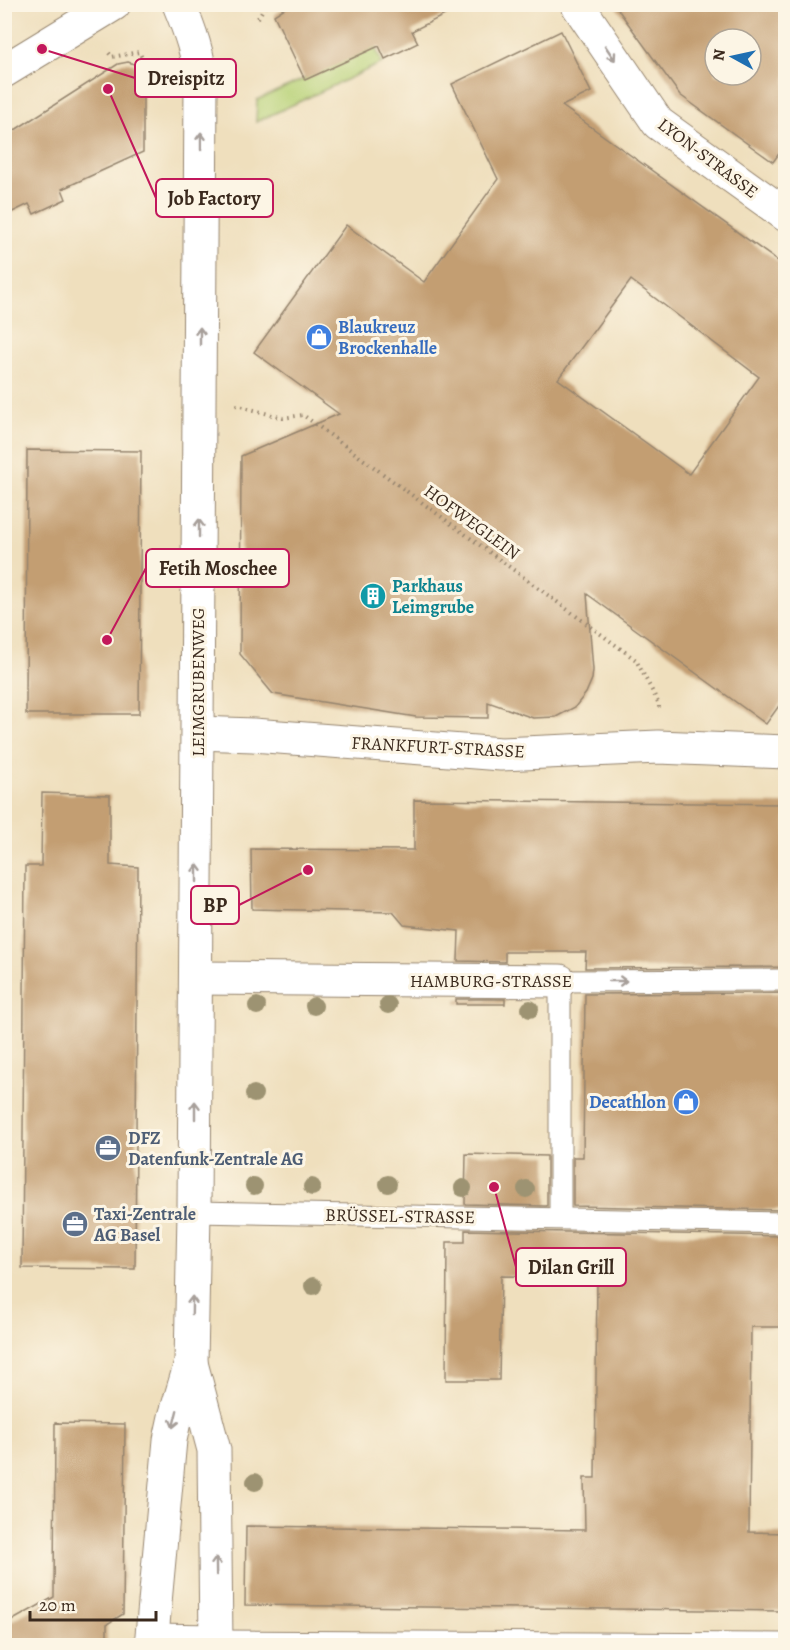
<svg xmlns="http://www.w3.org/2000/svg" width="790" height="1650" viewBox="0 0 790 1650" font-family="Alegreya,serif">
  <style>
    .green { fill: #b7d277; stroke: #797e4a; stroke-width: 1.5 }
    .building { fill: #c39e72; fill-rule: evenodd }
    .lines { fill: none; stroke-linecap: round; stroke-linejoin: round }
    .lane-casing { stroke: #95846e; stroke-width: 23 }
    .street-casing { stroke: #95846e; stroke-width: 35 }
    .secondary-casing { stroke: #95846e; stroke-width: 35 }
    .path { stroke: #95846e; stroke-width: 4; stroke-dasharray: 1.5 4.5; stroke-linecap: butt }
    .lane { stroke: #fff; stroke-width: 21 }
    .street { stroke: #fff; stroke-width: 33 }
    .secondary { stroke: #fff; stroke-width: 33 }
    .tree { fill: #9d9372 }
    .oneway { stroke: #a79f9a }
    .labels { text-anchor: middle; stroke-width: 6; stroke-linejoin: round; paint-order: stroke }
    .street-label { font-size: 18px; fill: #3b2a1e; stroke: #fcf5e5 }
    .shop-label { font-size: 18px; font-weight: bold; fill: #366cbe; stroke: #fcf5e5; text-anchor: start }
    .culture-label { font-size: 18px; font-weight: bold; fill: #0d838f; stroke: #fcf5e5; text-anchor: start }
    .service-label { font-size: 18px; font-weight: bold; fill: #4e5e75; stroke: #fcf5e5; text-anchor: start }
    .leader { fill: none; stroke: #c2185b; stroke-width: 2 }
    .callout-dot { fill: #c2185b; stroke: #fcf5e5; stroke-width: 2 }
    .callout { fill: #fcf5e5; stroke: #c2185b; stroke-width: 2 }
    .callout-label { font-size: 20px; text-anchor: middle; font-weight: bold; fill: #3b2a1e }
  </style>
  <rect width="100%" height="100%" fill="#fcf5e5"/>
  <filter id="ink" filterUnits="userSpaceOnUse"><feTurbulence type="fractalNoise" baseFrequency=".0167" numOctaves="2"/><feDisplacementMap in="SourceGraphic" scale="12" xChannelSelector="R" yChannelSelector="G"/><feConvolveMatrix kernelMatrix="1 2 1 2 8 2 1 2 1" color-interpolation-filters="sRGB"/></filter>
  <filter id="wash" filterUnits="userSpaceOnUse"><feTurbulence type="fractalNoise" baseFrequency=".008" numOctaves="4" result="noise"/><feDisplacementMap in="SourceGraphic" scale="24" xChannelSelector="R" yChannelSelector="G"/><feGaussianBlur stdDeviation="1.35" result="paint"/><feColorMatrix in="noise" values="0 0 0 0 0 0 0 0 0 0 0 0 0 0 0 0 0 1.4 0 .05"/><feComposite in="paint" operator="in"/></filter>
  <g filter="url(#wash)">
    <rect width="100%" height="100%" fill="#efdfbd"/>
    <path class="green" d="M375 47 382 63 256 122 257 100Z"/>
    <g id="blocks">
      <g class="building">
        <path d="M291 4H467L412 31 418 43 385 59 379 46 305 80 274 15Z"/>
        <path d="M614 4H786V144L773 162 680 95ZM715 39H751V75H715Z"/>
        <path d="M561 31 591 92 562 106 786 267V696L766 724 587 594 593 670 592 679 586 693 575 707 556 717 533 718 488 702V718L416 717 273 694 240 654 241 456 339 414 254 352 346 225 424 282 498 179 452 84ZM631 280 759 377 689 474 558 379Z"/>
        <path d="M128 62 134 64 142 72 143 81V152L62 189 66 199 34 214 29 204 4 216V137L118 64Z"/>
        <path d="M27 450 141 451 139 714H26Z"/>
        <path d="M42 793 110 795V865L138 867 135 1269 22 1268 25 866H41Z"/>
        <path d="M414 800 786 804V967L585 968 586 952H505V962L458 961 459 931 404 925 393 912 252 909 251 849 414 850Z"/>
        <path d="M786 993V1210L573 1206V1157H583L585 994Z"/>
        <rect x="456" y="999" width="49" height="5"/>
        <path d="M466 1154 547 1156V1206L465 1204Z"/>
        <path d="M465 1230 786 1236V1327H751L749 1532 786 1533V1611L245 1605 246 1526 585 1530 584 1478H595L597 1277 501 1276 499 1380H446L447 1242H465Z"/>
        <path d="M55 1423 125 1424 123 1614 107 1624V1646H4V1625L54 1597Z"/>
      </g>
    </g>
  </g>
  <g filter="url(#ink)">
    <use href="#blocks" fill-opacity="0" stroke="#95846e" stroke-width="1.5"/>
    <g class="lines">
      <defs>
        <g id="lane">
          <path d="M194 1212 786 1223"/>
          <path d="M560 1217V981L786 980"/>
          <path d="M216 1641 786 1644"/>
        </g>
        <g id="street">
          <path d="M577 4 658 123 786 215"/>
          <path d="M198 733 253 735 501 754 658 747 786 752"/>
          <path d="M196 978 560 981"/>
        </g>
        <g id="secondary">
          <path d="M4 71 114 4"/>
          <path d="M191 1363 214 1450 216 1646"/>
          <path d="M152 1640 216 1641"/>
          <path d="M151 1646 170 1440 175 1417 191 1363 194 1212 201 84C199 55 190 31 179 4"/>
        </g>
      </defs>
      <use href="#lane" class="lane-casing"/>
      <use href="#street" class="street-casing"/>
      <use href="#secondary" class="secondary-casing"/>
      <g class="path">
        <path d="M258 18 266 4"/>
        <path d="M109 53 112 57 139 52 145 63"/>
        <path d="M236 405 283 418 303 415 636 660 659 704V710"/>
      </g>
      <use href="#lane" class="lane"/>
      <use href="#street" class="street"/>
      <use href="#secondary" class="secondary"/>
    </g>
    <g class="tree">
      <circle cx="388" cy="1005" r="9"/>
      <circle cx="257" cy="1006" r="9"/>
      <circle cx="314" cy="1006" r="9"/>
      <circle cx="530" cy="1009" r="9"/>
      <circle cx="254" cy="1094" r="9"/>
      <circle cx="388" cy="1184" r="9"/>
      <circle cx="254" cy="1186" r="9"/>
      <circle cx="312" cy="1187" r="9"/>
      <circle cx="463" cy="1188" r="9"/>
      <circle cx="526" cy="1189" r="9"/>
      <circle cx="313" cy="1286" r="9"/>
      <circle cx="255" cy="1482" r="9"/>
    </g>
    <defs><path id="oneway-shaft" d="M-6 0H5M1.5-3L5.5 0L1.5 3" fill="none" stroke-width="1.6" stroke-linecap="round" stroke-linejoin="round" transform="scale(1.5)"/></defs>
    <g class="oneway">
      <use href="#oneway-shaft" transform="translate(610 53) rotate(56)"/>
      <use href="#oneway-shaft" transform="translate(201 141) rotate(-90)"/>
      <use href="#oneway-shaft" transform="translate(200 336) rotate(-90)"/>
      <use href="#oneway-shaft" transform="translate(199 528) rotate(-90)"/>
      <use href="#oneway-shaft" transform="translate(197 873) rotate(-90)"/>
      <use href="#oneway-shaft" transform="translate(618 981)"/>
      <use href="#oneway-shaft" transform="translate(195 1110) rotate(-90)"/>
      <use href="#oneway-shaft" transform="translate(192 1305) rotate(-89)"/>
      <use href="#oneway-shaft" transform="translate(175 1419) rotate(104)"/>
      <use href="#oneway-shaft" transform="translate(216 1566) rotate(-91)"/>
    </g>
  </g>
  <defs>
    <symbol id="shop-disc" viewBox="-11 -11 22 22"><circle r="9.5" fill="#3f7fe0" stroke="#fcf5e5"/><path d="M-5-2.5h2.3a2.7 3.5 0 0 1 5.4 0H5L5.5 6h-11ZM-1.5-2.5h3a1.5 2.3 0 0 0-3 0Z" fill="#fff"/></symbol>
    <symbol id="building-disc" viewBox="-11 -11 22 22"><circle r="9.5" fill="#0f9aa8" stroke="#fcf5e5"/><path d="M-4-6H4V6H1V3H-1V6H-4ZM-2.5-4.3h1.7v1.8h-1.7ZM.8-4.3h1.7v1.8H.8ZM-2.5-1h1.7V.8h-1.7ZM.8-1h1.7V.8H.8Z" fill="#fff"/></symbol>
    <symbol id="office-disc" viewBox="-11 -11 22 22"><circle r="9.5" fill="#5c6f8a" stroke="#fcf5e5"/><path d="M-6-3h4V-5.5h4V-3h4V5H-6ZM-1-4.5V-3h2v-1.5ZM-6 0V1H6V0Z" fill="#fff"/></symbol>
  </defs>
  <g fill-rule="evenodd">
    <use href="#shop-disc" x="304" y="322" width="30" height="30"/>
    <use href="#building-disc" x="358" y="581" width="30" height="30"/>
    <use href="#shop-disc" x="671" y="1087" width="30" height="30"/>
    <use href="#office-disc" x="93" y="1133" width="30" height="30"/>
    <use href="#office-disc" x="60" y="1209" width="30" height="30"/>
  </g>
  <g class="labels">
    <g class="street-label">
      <text transform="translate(708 158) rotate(37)" y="6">LYON-STRASSE</text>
      <text transform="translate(472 522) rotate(36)" y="6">HOFWEGLEIN</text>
      <text transform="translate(198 682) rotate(-90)" y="6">LEIMGRUBENWEG</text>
      <text transform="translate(438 747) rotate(3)" y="6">FRANKFURT-STRASSE</text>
      <text x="491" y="987">HAMBURG-STRASSE</text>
      <text transform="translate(400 1216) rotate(1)" y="6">BRÜSSEL-STRASSE</text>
    </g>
    <g class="shop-label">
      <text x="338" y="333">Blaukreuz<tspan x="338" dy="21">Brockenhalle</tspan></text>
      <text x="666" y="1108" text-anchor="end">Decathlon</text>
    </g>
    <g class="culture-label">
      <text x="392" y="592">Parkhaus<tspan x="392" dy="21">Leimgrube</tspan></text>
    </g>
    <g class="service-label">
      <text x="128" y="1144">DFZ<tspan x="128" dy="21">Datenfunk-Zentrale AG</tspan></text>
      <text x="94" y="1220">Taxi-Zentrale<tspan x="94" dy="21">AG Basel</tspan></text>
    </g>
  </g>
  <path class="leader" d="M42 49L135 78M108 89L156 198M107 640L146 568M308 870L239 905M494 1187L516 1267"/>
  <g class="callout-dot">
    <circle cx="42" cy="49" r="6"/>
    <circle cx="108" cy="89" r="6"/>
    <circle cx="107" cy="640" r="6"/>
    <circle cx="308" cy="870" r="6"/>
    <circle cx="494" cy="1187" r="6"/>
  </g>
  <g class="callout">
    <rect x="135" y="59" width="101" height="38" rx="6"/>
    <rect x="156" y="179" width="117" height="38" rx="6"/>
    <rect x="146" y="549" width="143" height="38" rx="6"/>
    <rect x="191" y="886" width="48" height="38" rx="6"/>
    <rect x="516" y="1248" width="110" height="38" rx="6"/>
  </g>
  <g class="callout-label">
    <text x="186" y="85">Dreispitz</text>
    <text x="214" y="205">Job Factory</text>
    <text x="218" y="575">Fetih Moschee</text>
    <text x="215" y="912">BP</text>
    <text x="571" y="1274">Dilan Grill</text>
  </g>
  <rect width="790" height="1650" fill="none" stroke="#fcf5e5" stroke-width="24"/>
  <g transform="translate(733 57) rotate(278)"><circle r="28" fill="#fcf5e5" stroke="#afa495" stroke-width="1.5"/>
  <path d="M0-4.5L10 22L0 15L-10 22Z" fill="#1f6fb2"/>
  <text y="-9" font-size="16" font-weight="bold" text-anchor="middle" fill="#3b2a1e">N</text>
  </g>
  <path d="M30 1611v9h126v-9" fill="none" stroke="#3b2a1e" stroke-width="3"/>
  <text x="39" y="1611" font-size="18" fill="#3b2a1e" stroke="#fcf5e5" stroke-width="4.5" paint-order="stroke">20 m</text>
</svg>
